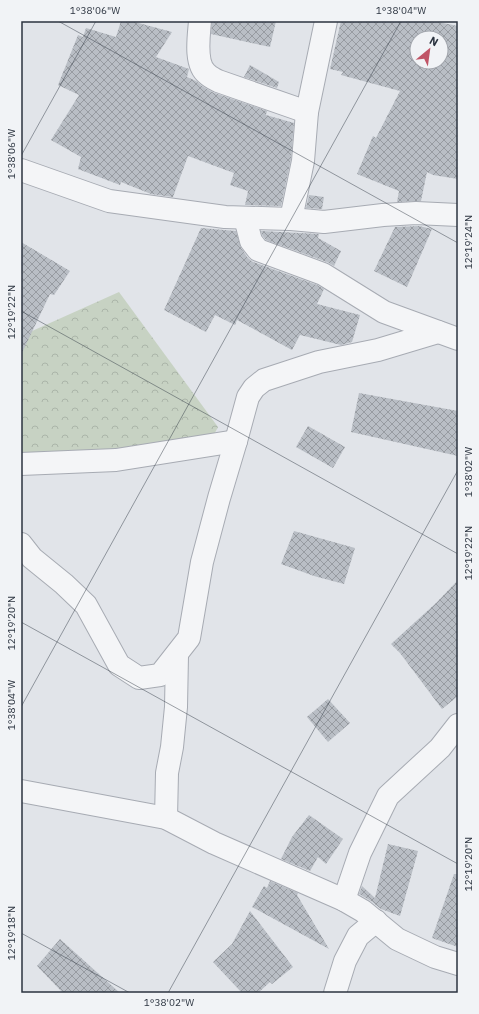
<svg xmlns="http://www.w3.org/2000/svg" width="479" height="1014" viewBox="0 0 479 1014" font-family="'IBM Plex Sans',sans-serif">
  <style>
    .forest { fill: url(#forest-crowns) }
    .building { fill: url(#building-cross-hatch); fill-rule: evenodd }
    .lines { fill: none; stroke-linecap: round; stroke-linejoin: round }
    .minor-casing { stroke: #a7abb3; stroke-width: 24 }
    .minor { stroke: #f4f5f7; stroke-width: 22 }
    .ticks { fill: none; stroke: #2b333f; stroke-width: 1; stroke-opacity: 0.45 }
    .neatline { fill: none; stroke: #2b333f; stroke-width: 1.5 }
    .ticks-label { font-size: 10px; text-anchor: middle; fill: #2b333f }
  </style>
  <defs>
    <pattern id="forest-crowns" width="20" height="18" patternUnits="userSpaceOnUse"><rect width="20" height="18" fill="#c7d2c3"/><path d="M2 6a3 3 0 1 1 6 0M12 15a3 3 0 1 1 6 0" fill="none" stroke="#abb5a9"/></pattern>
    <pattern id="building-cross-hatch" width="8" height="8" patternUnits="userSpaceOnUse"><rect width="8" height="8" fill="#b9bec5"/><path d="M0 0l8 8M0 8l8-8" fill="none" stroke="#979ba1"/></pattern>
  </defs>
  <rect width="100%" height="100%" fill="#e1e4e9"/>
  <path class="forest" d="M119 292 218 427 208 446 21 460V336Z"/>
  <g class="building">
    <path d="M121 21H131L172 32 156 57 189 69 187 77 196 81 202 86 212 92 267 111 266 115 294 123 291 159 281 206 245 205 248 191 230 185 234 173 188 156 173 197 151 194 121 182 120 185 78 169 81 157 51 140 79 95 58 85 78 35 83 37 86 28 116 37Z"/>
    <path d="M212 21H276L270 47 211 34Z"/>
    <path d="M341 21H433L458 26V179L433 175 427 172 421 201 397 202 399 191 357 174 373 136 376 138 400 91 341 75 343 72 330 69ZM417 38H441V62H417Z"/>
    <path d="M250 65 279 82 277 88 244 77Z"/>
    <path d="M309 195 324 197 322 209 306 208Z"/>
    <path d="M419 226 432 229 407 287 374 271 395 227Z"/>
    <path d="M201 228 236 231 241 248 248 258 253 262 317 285 324 289 317 304 360 315 352 342 341 345 300 335 292 350 237 320 235 325 215 315 206 332 164 310Z"/>
    <path d="M261 231 319 234 318 238 341 251 334 266 327 262 266 240 262 235Z"/>
    <path d="M21 242 70 271 54 295 50 294 21 355Z"/>
    <path d="M359 393 458 411V456L351 432Z"/>
    <path d="M308 426 345 447 333 468 296 447Z"/>
    <path d="M294 531 355 548 344 584 314 576 281 564Z"/>
    <path d="M458 580V696L442 709 400 653 391 644 436 603Z"/>
    <path d="M328 699 350 723 328 742 307 717Z"/>
    <path d="M309 815 343 839 326 864 318 857 310 871 281 859 292 837Z"/>
    <path d="M388 844 418 851 400 916 381 909 371 901 359 894 362 886 375 898Z"/>
    <path d="M454 874H458V947L432 938Z"/>
    <path d="M270 881 298 893 297 895 329 949 252 907 264 886 267 888Z"/>
    <path d="M250 911 293 967 272 984 270 982 258 993H242L213 962 232 944Z"/>
    <path d="M60 939 120 993H63L37 966Z"/>
  </g>
  <g class="lines">
    <defs>
      <g id="minor">
        <path d="M200 21C199 35 194 64 207 74 210 77 214 79 218 81L307 112"/>
        <path d="M21 170 109 201 225 217 291 219 324 222 383 215 416 213 458 215"/>
        <path d="M245 218 251 241 258 250 323 274 384 312 458 339"/>
        <path d="M291 219 303 161 307 112 326 21"/>
        <path d="M21 464 116 460 236 441"/>
        <path d="M21 544 32 558 64 584 86 605 119 665 139 678 160 675 189 638 202 562 219 498 236 441 248 397 254 388 264 380 319 362 378 350 438 332"/>
        <path d="M21 791 166 818 214 843 344 900 363 911 397 939 435 957 458 964"/>
        <path d="M166 818 167 773 172 747 176 707 177 655"/>
        <path d="M344 900 360 853 388 796 440 748 458 725"/>
        <path d="M335 993 345 961 358 936 376 921"/>
      </g>
    </defs>
    <use href="#minor" class="minor-casing"/>
    <use href="#minor" class="minor"/>
  </g>
  <path class="ticks" d="M58 21 458 243M21 156 96 21M21 311 458 554M21 622 458 864M21 707 401 21M21 933 130 993M168 993 458 470"/>
  <rect width="479" height="1014" fill="none" stroke="#f1f3f6" stroke-width="44"/>
  <g transform="translate(429 50) rotate(29)"><circle r="19" fill="#f1f3f6" stroke="#a2a6ad"/>
  <path d="M0-3L7 15L0 10L-7 15Z" fill="#c05466"/>
  <text y="-6" font-size="11" font-weight="bold" text-anchor="middle" fill="#2b333f">N</text>
  </g>
  <rect x="22" y="22" width="435" height="970" class="neatline"/>
  <g class="ticks-label">
    <text x="95" y="14">1°38'06"W</text>
    <text x="401" y="14">1°38'04"W</text>
    <text transform="translate(11 154) rotate(-90)" y="4">1°38'06"W</text>
    <text transform="translate(468 242) rotate(-90)" y="4">12°19'24"N</text>
    <text transform="translate(11 312) rotate(-90)" y="4">12°19'22"N</text>
    <text transform="translate(468 472) rotate(-90)" y="4">1°38'02"W</text>
    <text transform="translate(468 553) rotate(-90)" y="4">12°19'22"N</text>
    <text transform="translate(11 623) rotate(-90)" y="4">12°19'20"N</text>
    <text transform="translate(11 705) rotate(-90)" y="4">1°38'04"W</text>
    <text transform="translate(468 864) rotate(-90)" y="4">12°19'20"N</text>
    <text transform="translate(11 933) rotate(-90)" y="4">12°19'18"N</text>
    <text x="169" y="1006">1°38'02"W</text>
  </g>
</svg>
